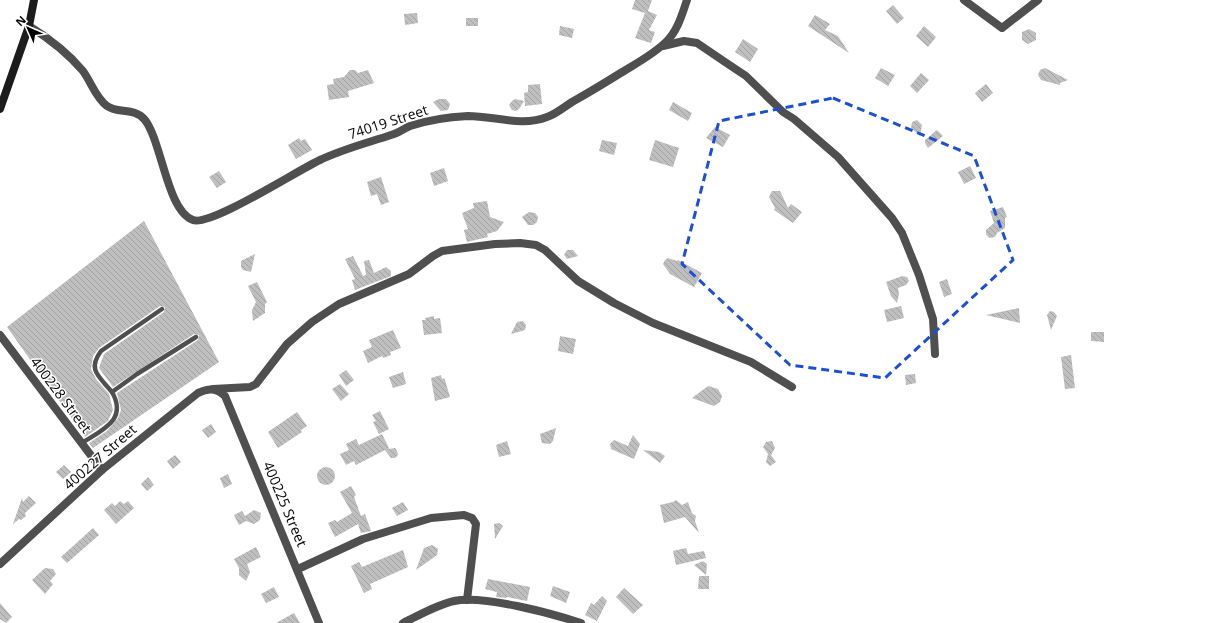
<svg xmlns="http://www.w3.org/2000/svg" width="1223" height="623" viewBox="0 0 1223 623" font-family="'Open Sans',sans-serif">
  <style>
    .building { fill: url(#building-back-hatch) }
    .lines { fill: none; stroke-linecap: round; stroke-linejoin: round }
    .lane { stroke: #4f4f4f; stroke-width: 4.5 }
    .street { stroke: #4f4f4f; stroke-width: 8 }
    .secondary { stroke: #1c1c1c; stroke-width: 8 }
    .marked { fill: none; stroke: #1d4ed8; stroke-width: 3; stroke-dasharray: 8 5; stroke-linejoin: round }
    .labels { text-anchor: middle; stroke-width: 3; stroke-linejoin: round; paint-order: stroke }
    .street-label { font-size: 14px; fill: #000; stroke: #fff }
  </style>
  <defs>
    <pattern id="building-back-hatch" width="6" height="6" patternUnits="userSpaceOnUse"><rect width="6" height="6" fill="#bfbfbf"/><path d="M-1 5l2 2M0 0l6 6M5-1l2 2" fill="none" stroke="#a2a2a2"/></pattern>
  </defs>
  <rect width="100%" height="100%" fill="#fff"/>
  <g class="building">
    <path d="M635 0H652L648 11 657 15 649 30 655 32 651 43 635 38 645 13 632 9Z"/>
    <path d="M893 5 904 18 897 24 886 11Z"/>
    <path d="M417 13 418 23 405 25 404 14Z"/>
    <path d="M815 15 830 24 825 30 838 36 849 53 808 26Z"/>
    <rect x="466" y="18" width="12" height="8"/>
    <path d="M560 26 574 29 572 38 559 35Z"/>
    <path d="M924 26 936 37 928 47 916 36Z"/>
    <path d="M1029 29 1036 33V40L1028 44 1022 40V32Z"/>
    <path d="M743 39 758 49 750 62 735 52Z"/>
    <path d="M881 68 895 75 888 86 875 78Z"/>
    <path d="M1045 68 1068 80 1060 83V85L1041 80 1038 75 1040 70Z"/>
    <path d="M350 70H355L358 73 368 70 374 83 348 91 349 97 329 100 327 85 334 84 333 79 344 77Z"/>
    <path d="M921 73 929 80 917 93 910 86Z"/>
    <path d="M540 84 542 104 525 106 524 93 528 92V85Z"/>
    <path d="M986 84 993 93 982 102 975 93Z"/>
    <path d="M439 99H446L450 104 448 110 441 111 433 102Z"/>
    <path d="M515 99 524 101 519 109 516 111 512 110 509 105 512 101Z"/>
    <path d="M673 102 692 113 688 121 669 110Z"/>
    <path d="M917 120 922 125 920 136 911 128 912 122Z"/>
    <path d="M715 127 730 135 723 147 706 138Z"/>
    <path d="M937 130 943 136 928 148 925 143V140Z"/>
    <path d="M299 138 301 141 305 139 312 150 296 159 288 145Z"/>
    <path d="M602 140 617 143 614 155 599 151Z"/>
    <path d="M655 140 679 148 673 167 649 160Z"/>
    <path d="M970 166 976 178 964 184 958 172Z"/>
    <path d="M444 168 448 181 434 186 430 173Z"/>
    <path d="M219 171 226 182 217 188 209 177Z"/>
    <path d="M381 177 389 202 381 205 377 194 371 196 367 182Z"/>
    <path d="M772 191H780L788 208 791 204 802 212 793 223 774 210 775 208 769 197Z"/>
    <path d="M487 201 490 217 504 222 497 231 487 234 488 237 467 242 464 230 468 229 462 213 474 208 473 203Z"/>
    <path d="M1003 207 1007 217 1005 218V228L997 233 995 237 989 238 986 234V230L994 223 990 211Z"/>
    <path d="M529 212 535 213 538 217 537 222 533 225H528L522 217Z"/>
    <path d="M144 221 219 362 93 448 89 443 107 431 118 418 121 410 117 393 198 340 199 335 194 334 113 387 99 368 104 354 164 312 165 307 160 306 99 348 93 356 91 369 96 379 109 394 113 410 108 421 85 437 7 327Z"/>
    <path d="M567 250H573L578 256 567 259 564 255Z"/>
    <path d="M255 254 251 272 243 270 241 267V261Z"/>
    <path d="M353 256 363 276 366 275 364 261 369 260 374 273 386 267 391 271V276L355 290 352 280 355 279 345 259Z"/>
    <path d="M668 258 677 261 678 260 702 273 694 287 670 274 663 264 665 260Z"/>
    <path d="M902 276 907 277 909 281 906 285 898 288 899 294 897 303 891 296 886 282Z"/>
    <path d="M947 279 952 294 944 297 939 282Z"/>
    <path d="M257 282 267 302 265 304V313L253 321 252 310 256 302 248 286Z"/>
    <path d="M901 306 904 318 887 322 884 310Z"/>
    <path d="M1019 308 1020 323 986 315Z"/>
    <path d="M1050 311 1054 312 1057 316 1051 330 1047 315Z"/>
    <path d="M434 316V319L440 318 442 333 424 335 422 320H426L425 318Z"/>
    <path d="M523 321 526 325 525 330 511 334 517 322Z"/>
    <path d="M393 330 401 348 390 352 391 355 383 358 382 356 368 363 363 351 372 347 369 340Z"/>
    <path d="M1091 332H1104V342L1091 341Z"/>
    <path d="M560 336 576 339 573 354 558 351Z"/>
    <path d="M1071 355 1075 388 1065 389 1061 357Z"/>
    <path d="M346 370 354 380 346 386 339 375Z"/>
    <path d="M403 372 406 384 393 388 389 377Z"/>
    <path d="M915 374 916 383 906 385 905 375Z"/>
    <path d="M441 375 442 379 444 378 445 380 450 397 435 401 431 378Z"/>
    <path d="M340 384 349 394 341 401 332 389Z"/>
    <path d="M708 386 718 389 722 396 720 402 714 406 692 398Z"/>
    <path d="M380 411 389 429 379 434 373 422 376 421 372 415Z"/>
    <path d="M297 412 307 426 301 430 302 432 278 448 268 432Z"/>
    <path d="M211 424 216 432 208 438 202 430Z"/>
    <path d="M556 428 553 441 550 444 542 443 540 434Z"/>
    <path d="M382 434 389 448 388 449 395 448 397 451 398 455 395 458H391L385 450 356 465 354 461 346 465 340 454 349 450 346 444 356 439 359 445Z"/>
    <path d="M633 435 640 444 634 459 611 449 610 444 614 440 628 446Z"/>
    <path d="M507 441 511 454 499 457 496 445Z"/>
    <path d="M772 441 775 448 771 455 776 462 770 466 766 462 768 454 763 447 766 442Z"/>
    <path d="M643 450 659 452 665 456 660 463Z"/>
    <path d="M175 455 181 462 173 469 167 461Z"/>
    <path d="M64 465 71 472 63 479 56 472Z"/>
    <circle cx="326" cy="476" r="9"/>
    <path d="M228 474 232 484 224 488 220 478Z"/>
    <path d="M148 477 154 485 147 491 141 484Z"/>
    <path d="M351 486 356 495 354 497 361 516 365 514 371 531 361 533 358 524 335 537 328 523 335 520 337 522 352 513 340 492Z"/>
    <path d="M29 496 36 503 25 513 26 516 21 520 19 519 13 524 22 498 23 502Z"/>
    <path d="M676 500 682 505 688 502 692 513 696 516 695 521 699 533 685 517 664 523 660 505 673 502Z"/>
    <path d="M120 501 124 504 128 501 134 508 116 524 104 510 112 503 115 506Z"/>
    <path d="M403 502 408 510 397 516 392 508Z"/>
    <path d="M254 510 261 513 260 520 254 524 246 521 239 525 234 515 242 511 245 516Z"/>
    <path d="M499 523 503 526 495 539 494 524Z"/>
    <path d="M93 528 99 535 67 563 61 557Z"/>
    <path d="M432 545 438 549 437 555 416 570 424 548Z"/>
    <path d="M256 547 261 557 247 564 250 572 246 581 239 575V568L234 559Z"/>
    <path d="M686 548 688 554 704 551 706 558 676 565 673 551Z"/>
    <path d="M403 550 408 567 370 584 372 589 364 593 351 566 359 562 362 567Z"/>
    <path d="M703 561 707 564 706 575 694 565Z"/>
    <path d="M45 568 53 569 56 574 50 581 53 584 45 594 32 580Z"/>
    <path d="M699 576H709V589H698Z"/>
    <path d="M488 579 530 587 527 601 507 597 506 598 496 597 497 592 485 589Z"/>
    <path d="M553 586 570 592 566 603 550 596Z"/>
    <path d="M274 587 279 597 266 603 261 594Z"/>
    <path d="M624 588 643 605 633 614 616 597Z"/>
    <path d="M602 596 607 601 597 621 585 615 591 603 594 605Z"/>
    <path d="M0 603 12 617 6 623 0 619Z"/>
    <path d="M294 613 300 623H276Z"/>
  </g>
  <g class="lines">
    <g class="lane">
      <path d="M112 392C99 376 87 370 101 351L162 309"/>
      <path d="M82 443C102 430 128 420 112 392L137 374 196 337"/>
    </g>
    <g class="street">
      <path d="M964 0 1002 28 1038 0"/>
      <path d="M29 26C50 39 67 52 83 71 91 82 96 98 107 106 118 114 135 107 145 120 162 142 167 211 193 220 210 227 298 170 320 160 343 149 367 143 391 135 398 133 403 129 410 126 428 120 449 117 468 116 494 116 522 127 547 117 556 114 564 107 572 102 588 93 603 84 619 74 635 64 653 55 667 41 678 30 682 14 687 0"/>
      <path d="M663 46 684 41 697 43 725 62 746 76 783 112 794 119 838 157 861 183 892 218 902 233 919 275 933 319 935 354"/>
      <path d="M0 335 102 470"/>
      <path d="M213 389 250 387 256 384 287 344 312 322 339 304 409 274 433 256 442 251 495 244 520 243 536 245 545 250 578 281 614 303 653 323 751 362 792 387"/>
      <path d="M0 564 102 470 198 393C209 388 216 388 225 396L319 623"/>
      <path d="M298 569 363 539 431 518 464 515 472 518 476 524 467 600"/>
      <path d="M403 623C420 615 436 605 454 601 484 595 550 613 581 623"/>
    </g>
    <path class="secondary" d="M0 109 29 26 34 0"/>
  </g>
  <path class="marked" d="M833 98 974 156 1013 260 885 378 790 365 682 264 719 121Z"/>
  <g class="labels">
    <g class="street-label">
      <text transform="translate(388 122) rotate(-18)" y="5">74019 Street</text>
      <text transform="translate(61 395) rotate(53)" y="5">400228 Street</text>
      <text transform="translate(100 457) rotate(-41)" y="5">400227 Street</text>
      <text transform="translate(285 504) rotate(67)" y="5">400225 Street</text>
    </g>
  </g>
  <g transform="translate(28 28) rotate(315)" stroke="#ffffff" stroke-width="3" paint-order="stroke">
  <path d="M0-3L7 15L0 10L-7 15Z" fill="#000000"/>
  <text y="-6" font-size="11" font-weight="bold" text-anchor="middle" fill="#000000">N</text>
  </g>
</svg>
